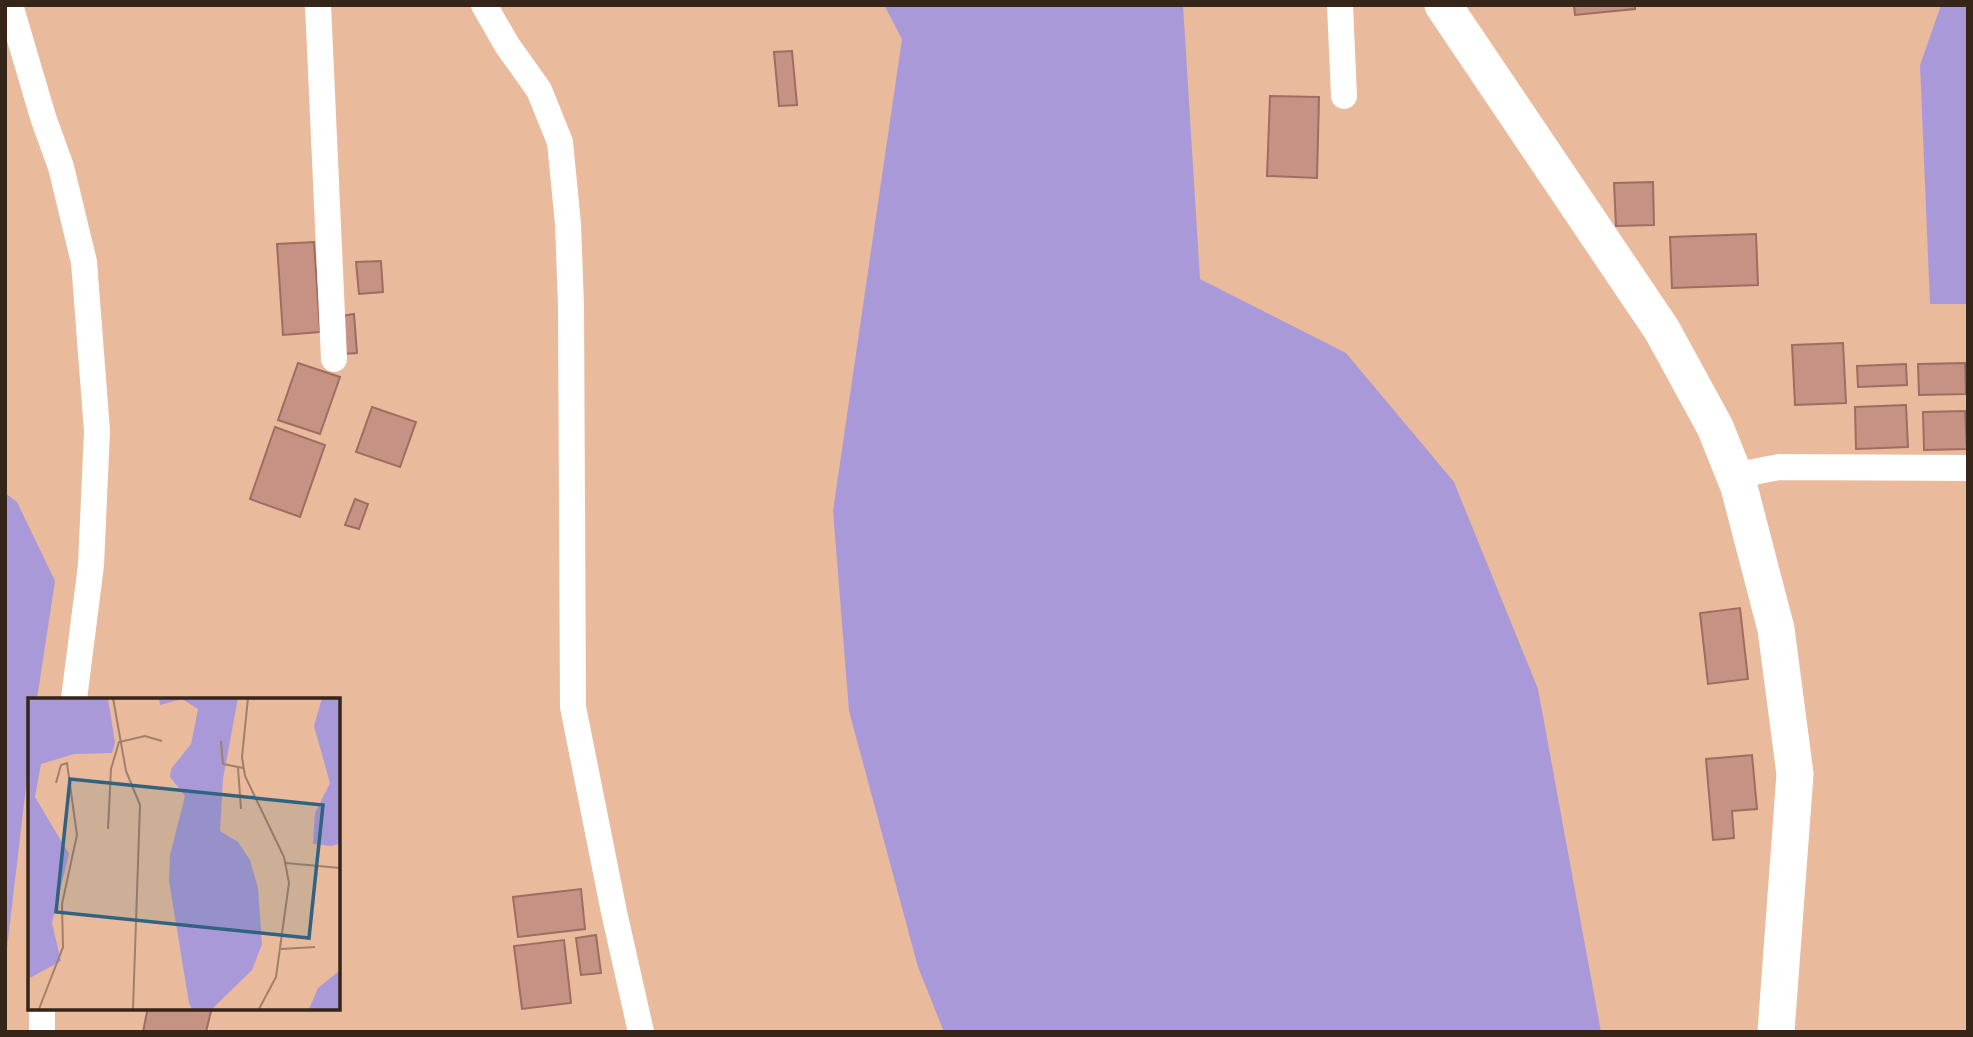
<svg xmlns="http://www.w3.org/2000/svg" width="1973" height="1037" viewBox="0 0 1973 1037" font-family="'IBM Plex Serif',serif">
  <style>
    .green { fill: #aa99d8 }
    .building { fill: #c69283; stroke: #9f6d5f; stroke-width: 2 }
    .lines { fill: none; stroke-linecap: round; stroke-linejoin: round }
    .street { stroke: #fff; stroke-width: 26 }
    .secondary { stroke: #fff; stroke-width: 37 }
    .inset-road { fill: none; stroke: #a17f68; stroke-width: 2 }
    .view { fill: #316380; fill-opacity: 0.15; stroke: #316380; stroke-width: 3.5 }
    .inset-edge { fill: none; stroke: #362519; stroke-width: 3.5 }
  </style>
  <rect width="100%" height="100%" fill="#e9bb9c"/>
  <g class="green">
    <path d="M884 5H1183L1200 279 1346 353 1454 482 1538 689 1601 1032H944L918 967 849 711 833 511 902 39Z"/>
    <path d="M1941 5H1968V304H1930L1920 65Z"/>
    <path d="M5 493 17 502 55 581 37 699H30V753L5 965Z"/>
  </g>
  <g class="building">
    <path d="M1574 5H1635V9L1575 15Z"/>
    <path d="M792 51 797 105 779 106 774 52Z"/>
    <path d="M1270 96 1319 97 1317 178 1267 176Z"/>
    <path d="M1653 182 1654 225 1616 226 1614 183Z"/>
    <path d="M1756 234 1758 285 1672 288 1670 237Z"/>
    <path d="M314 242 320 332 283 335 277 244Z"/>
    <path d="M381 261 383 292 359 294 356 262Z"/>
    <path d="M354 314 357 353 343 354 341 316Z"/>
    <path d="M1843 343 1846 403 1795 405 1792 345Z"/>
    <path d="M298 363 340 377 320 434 278 420Z"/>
    <path d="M1965 363 1966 394 1919 395 1918 364Z"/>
    <path d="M1906 364 1907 385 1858 387 1857 366Z"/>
    <path d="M1906 405 1908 447 1856 449 1855 407Z"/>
    <path d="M372 407 416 422 400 467 356 452Z"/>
    <path d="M1965 411 1967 449 1924 450 1923 412Z"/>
    <path d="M275 427 325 445 300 517 250 499Z"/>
    <path d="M355 499 368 504 359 529 345 525Z"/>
    <path d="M1740 608 1748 679 1708 684 1700 613Z"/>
    <path d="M1752 755 1757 809 1732 811 1734 838 1713 840 1706 759Z"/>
    <path d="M581 889 585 929 518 937 513 897Z"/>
    <path d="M596 935 601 973 581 975 576 938Z"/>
    <path d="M564 940 571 1003 522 1009 514 946Z"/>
    <path d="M148 1007H212L206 1032H143Z"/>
  </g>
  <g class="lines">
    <g class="street">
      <path d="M10 5 43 117 61 167 84 262 97 431 91 565 74 699"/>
      <path d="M318 5 334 359"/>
      <path d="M484 5 507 45 539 90 560 142 568 224 571 305 573 707 614 912 641 1032"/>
      <path d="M1340 5 1344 96"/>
      <path d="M1734 476 1779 467 1968 468"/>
      <path d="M42 1032V1007"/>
    </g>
    <path class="secondary" d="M1443 5 1662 330 1715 427 1739 487 1776 629 1795 774 1776 1032"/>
  </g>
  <g transform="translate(28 698)">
    <rect width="312" height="312" fill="#e9bb9c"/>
    <path d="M0 0H80L87 45 84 55 46 56 13 66 7 99 41 156 24 225 33 263 0 281ZM131 0H210L195 81 192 133 210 144 222 162 230 190 234 246 224 272 184 311H164L161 305 141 183 142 157 157 98 142 79 143 71 163 46 170 11 154 1 132 7ZM294 0H311V146L303 148 285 146 287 115 302 85 286 28ZM311 273V311H281L290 290Z" fill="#aa99d8"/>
    <path class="inset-road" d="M85 0 98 73 112 107 105 311M220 0 214 59 217 78 256 159 261 185 248 279 231 311M193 43 195 66 215 70M210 70 213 111M80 131 83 71 91 44 117 38 134 43M258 165 312 170M253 251 287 249M11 311 35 249 34 206 49 137 39 65 33 67 28 85"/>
    <path class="view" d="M42 81 295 107 281 240 28 214Z"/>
    <rect width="312" height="312" class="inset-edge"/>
  </g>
  <rect width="1973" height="1037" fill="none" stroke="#362519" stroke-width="14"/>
</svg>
